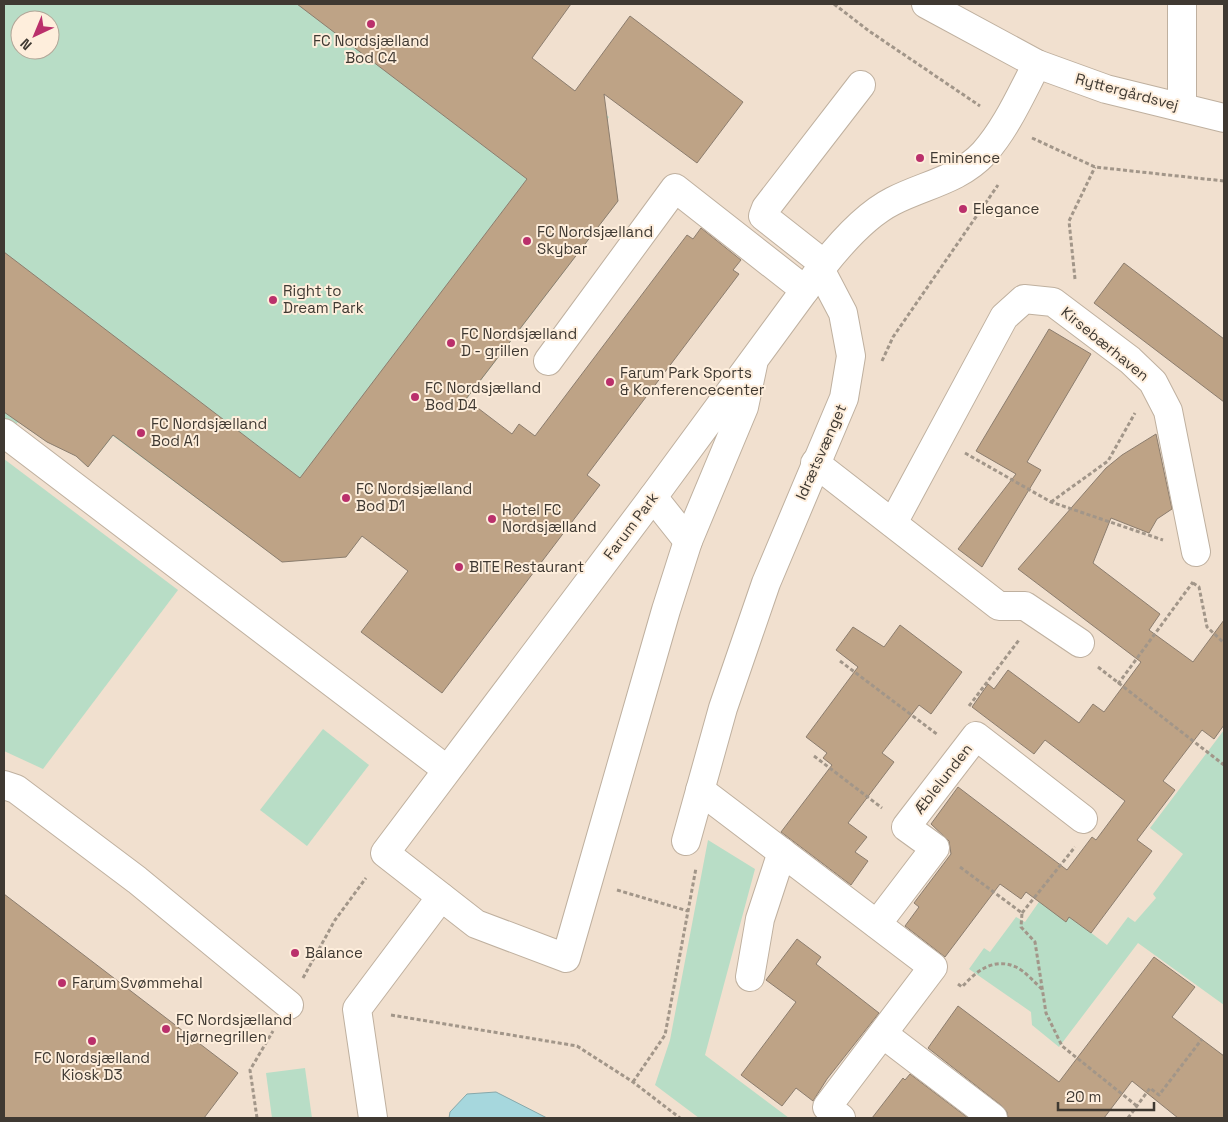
<svg xmlns="http://www.w3.org/2000/svg" width="1228" height="1122" viewBox="0 0 1228 1122" font-family="'Space Grotesk',sans-serif">
  <style>
    .green { fill: #b8ddc6; fill-rule: evenodd }
    .water { fill: #a6d7dd; stroke: #87a8aa }
    .building { fill: #bea386; stroke: #8c7d6e }
    .lines { fill: none; stroke-linecap: round; stroke-linejoin: round }
    .minor-casing { stroke: #bfb09f; stroke-width: 30 }
    .path { stroke: #a29689; stroke-width: 3; stroke-dasharray: 4 2.5; stroke-linecap: butt }
    .minor { stroke: #fff; stroke-width: 28 }
    .poi-dot { fill: #ba306b; stroke: #feeedc; stroke-width: 2 }
    .labels { text-anchor: middle; stroke-width: 4; stroke-linejoin: round; paint-order: stroke }
    .poi-label { font-size: 15px; fill: #3f3932; stroke: #feeedc; text-anchor: start }
    .street-label { font-size: 15px; fill: #3f3932; stroke: #feeedc }
  </style>
  <rect width="100%" height="100%" fill="#f1e0cf"/>
  <g class="green">
    <path d="M4 4H460L609 117 598 132 610 142 618 201 346 557 282 562 113 436 88 467 76 456 47 442 18 422 9 433 4 430ZM20 20H50V50H20Z"/>
    <path d="M4 459 178 590 43 769 4 751Z"/>
    <path d="M323 729 369 765 307 846 260 810Z"/>
    <path d="M1224 730V1005L1138 943 1059 1047 1032 1025 1031 1012 969 969 984 948 990 952 1016 917 1025 922 1043 896 1107 945 1128 917 1135 922 1156 898 1153 894 1183 854 1150 828Z"/>
    <path d="M708 840 755 869 705 1055 789 1118H699L655 1085 670 1040Z"/>
    <path d="M305 1068 312 1118H272L266 1073Z"/>
  </g>
  <path class="water" d="M496 1092 547 1118H449L450 1112 467 1094Z"/>
  <g class="building">
    <path d="M297 4H571L532 58 575 91 630 16 743 102 697 163 604 94 618 201 466 399 512 434 519 424 535 436 687 235 693 239 701 228 741 260 733 270 739 274 587 475 600 485 442 693 361 632 408 571 362 536 346 557 282 562 113 435 88 467 76 456 47 442 4 412V252L300 478 527 179Z"/>
    <path d="M1124 263 1224 339V402L1094 303Z"/>
    <path d="M1049 329 1091 354 1027 462 1041 470 982 567 958 549 1016 474 976 451Z"/>
    <path d="M1156 434 1172 509 1157 519 1149 533 1111 518 1093 563 1160 614 1149 630 1193 662 1224 620V725L1214 739 1202 730 1163 781 1175 790 1137 840 1152 851 1091 933 1069 917 1066 922 1026 892 1021 899 1000 884 945 957 905 926 919 907 914 903 951 854 949 841 931 824 958 787 1067 870 1092 837 1096 840 1125 801 1045 740 1034 754 972 707 988 684 994 689 1008 670 1079 723 1093 704 1104 712 1141 662 1018 569 1106 468 1122 455Z"/>
    <path d="M900 625 962 672 931 714 919 705 882 753 894 762 848 823 867 837 855 852 868 861 851 885 781 832 832 765 823 758 827 753 806 737 858 667 836 650 853 627 884 647Z"/>
    <path d="M4 894 238 1073 204 1118H4Z"/>
    <path d="M797 939 821 957 816 964 879 1013 827 1079 813 1101 796 1088 782 1106 741 1075 796 1002 766 980Z"/>
    <path d="M1154 957 1195 987 1172 1017 1224 1056V1118H1178L1132 1081 1104 1118H1008L1007 1112 1002 1106 928 1048 958 1006 1059 1082Z"/>
    <path d="M910 1074 968 1118H872L903 1078 905 1080Z"/>
  </g>
  <g class="lines">
    <defs>
      <g id="minor">
        <path d="M926 4 1037 64 1106 89 1224 118"/>
        <path d="M1182 107V4"/>
        <path d="M824 264 763 216 766 208 861 85"/>
        <path d="M754 360 744 407 688 541 666 610 566 958 476 924 385 853 653 497 805 290C827 259 859 218 893 201 924 185 959 180 984 153 1007 127 1021 94 1037 64"/>
        <path d="M548 361 675 188 805 290"/>
        <path d="M4 433 446 769"/>
        <path d="M815 463 999 606H1025L1080 643"/>
        <path d="M653 497 688 541"/>
        <path d="M893 523 1004 317 1024 299 1053 302 1130 360 1153 382 1168 411 1196 552"/>
        <path d="M4 785 16 789 137 880 289 1005"/>
        <path d="M700 790 933 967 827 1107 841 1118"/>
        <path d="M686 841 723 708 766 583 844 398 851 356 843 313 820 269"/>
        <path d="M877 924 935 848 906 827 976 736 1083 819"/>
        <path d="M750 977 760 919 782 852"/>
        <path d="M883 1034 993 1118"/>
        <path d="M373 1118 357 1009 441 897"/>
      </g>
    </defs>
    <use href="#minor" class="minor-casing"/>
    <g class="path">
      <path d="M834 4 869 31 980 106"/>
      <path d="M1032 138 1095 167 1224 181"/>
      <path d="M1075 279 1069 221 1095 167"/>
      <path d="M882 361 893 337 998 185"/>
      <path d="M965 453 1051 502 1163 540"/>
      <path d="M1051 502 1108 461 1135 413"/>
      <path d="M1193 583 1199 587 1207 627 1224 643"/>
      <path d="M840 661 938 735"/>
      <path d="M1098 667 1224 765"/>
      <path d="M1118 684 1193 582"/>
      <path d="M969 706 1019 640"/>
      <path d="M814 756 882 808"/>
      <path d="M960 867 1022 913 1021 927 1035 942 1046 1013 1062 1046 1137 1106"/>
      <path d="M617 890 688 911"/>
      <path d="M1022 913 1075 847"/>
      <path d="M303 978 335 920 366 878"/>
      <path d="M958 984 962 987C976 971 994 957 1016 967 1025 971 1035 983 1043 990"/>
      <path d="M391 1015 577 1046 633 1082 680 1118"/>
      <path d="M633 1082 665 1035 696 868"/>
      <path d="M257 1118 250 1070 273 1031"/>
      <path d="M1128 1118 1150 1088 1159 1095 1202 1039"/>
    </g>
    <use href="#minor" class="minor"/>
  </g>
  <g class="poi-dot">
    <circle cx="371" cy="24" r="5"/>
    <circle cx="920" cy="158" r="5"/>
    <circle cx="963" cy="209" r="5"/>
    <circle cx="527" cy="241" r="5"/>
    <circle cx="273" cy="300" r="5"/>
    <circle cx="451" cy="343" r="5"/>
    <circle cx="610" cy="382" r="5"/>
    <circle cx="415" cy="397" r="5"/>
    <circle cx="141" cy="433" r="5"/>
    <circle cx="346" cy="498" r="5"/>
    <circle cx="492" cy="519" r="5"/>
    <circle cx="459" cy="567" r="5"/>
    <circle cx="295" cy="953" r="5"/>
    <circle cx="62" cy="983" r="5"/>
    <circle cx="166" cy="1029" r="5"/>
    <circle cx="92" cy="1041" r="5"/>
  </g>
  <g class="labels">
    <g class="poi-label">
      <text x="371" y="46" text-anchor="middle">FC Nordsjælland<tspan x="371" dy="17">Bod C4</tspan></text>
      <text x="930" y="163">Eminence</text>
      <text x="973" y="214">Elegance</text>
      <text x="537" y="237">FC Nordsjælland<tspan x="537" dy="17">Skybar</tspan></text>
      <text x="283" y="296">Right to<tspan x="283" dy="17">Dream Park</tspan></text>
      <text x="461" y="339">FC Nordsjælland<tspan x="461" dy="17">D - grillen</tspan></text>
      <text x="620" y="378">Farum Park Sports<tspan x="620" dy="17">&amp; Konferencecenter</tspan></text>
      <text x="425" y="393">FC Nordsjælland<tspan x="425" dy="17">Bod D4</tspan></text>
      <text x="151" y="429">FC Nordsjælland<tspan x="151" dy="17">Bod A1</tspan></text>
      <text x="356" y="494">FC Nordsjælland<tspan x="356" dy="17">Bod D1</tspan></text>
      <text x="502" y="515">Hotel FC<tspan x="502" dy="17">Nordsjælland</tspan></text>
      <text x="469" y="572">BITE Restaurant</text>
      <text x="305" y="958">Balance</text>
      <text x="72" y="988">Farum Svømmehal</text>
      <text x="176" y="1025">FC Nordsjælland<tspan x="176" dy="17">Hjørnegrillen</tspan></text>
      <text x="92" y="1063" text-anchor="middle">FC Nordsjælland<tspan x="92" dy="17">Kiosk D3</tspan></text>
    </g>
    <g class="street-label">
      <text transform="translate(1127 92) rotate(15)" y="5">Ryttergårdsvej</text>
      <text transform="translate(1105 344) rotate(39)" y="5">Kirsebærhaven</text>
      <text transform="translate(821 452) rotate(-66)" y="5">Idrætsvænget</text>
      <text transform="translate(631 526) rotate(-53)" y="5">Farum Park</text>
      <text transform="translate(943 779) rotate(-52)" y="5">Æblelunden</text>
    </g>
  </g>
  <rect width="1228" height="1122" fill="none" stroke="#3f3932" stroke-width="10"/>
  <g transform="translate(35 35) rotate(224)"><circle r="24" fill="#feeedc" stroke="#b2a698"/>
  <path d="M0-4L9 19L0 12L-9 19Z" fill="#ba306b"/>
  <text y="-8" font-size="14" font-weight="bold" text-anchor="middle" fill="#3f3932">N</text>
  </g>
  <path d="M1058 1102v8h96v-8" fill="none" stroke="#3f3932" stroke-width="2.5"/>
  <text x="1066" y="1102" font-size="15" fill="#3f3932" stroke="#feeedc" stroke-width="4" paint-order="stroke">20 m</text>
</svg>
